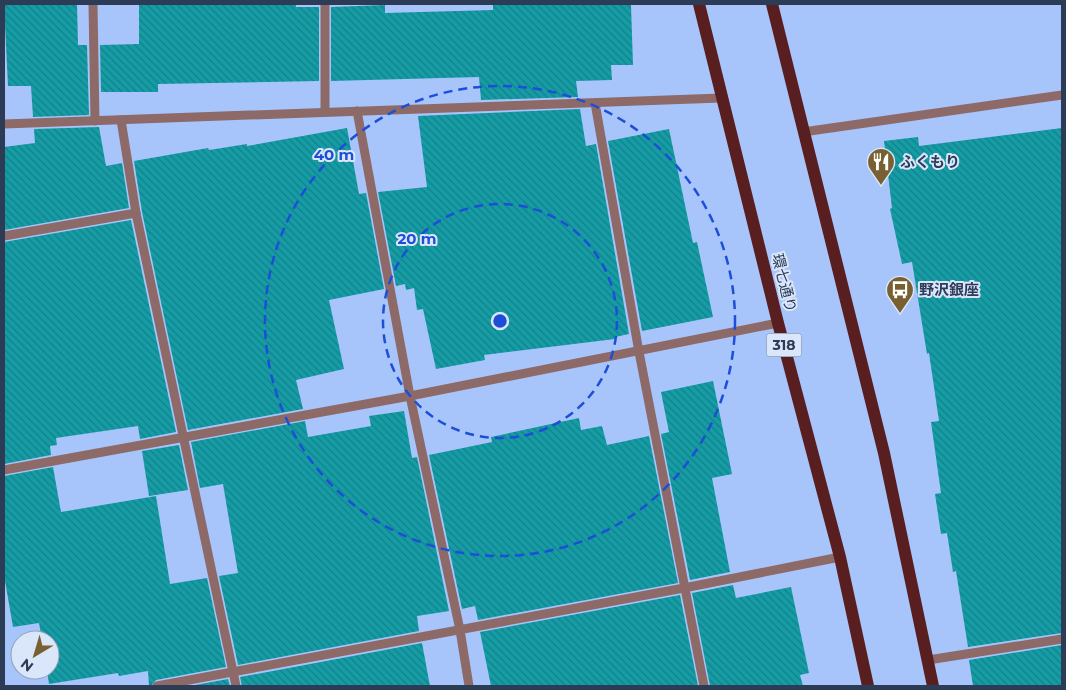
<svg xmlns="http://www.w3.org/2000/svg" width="1066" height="690" viewBox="0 0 1066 690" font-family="Montserrat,'Noto Sans JP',sans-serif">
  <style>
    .building { fill: url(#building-back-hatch) }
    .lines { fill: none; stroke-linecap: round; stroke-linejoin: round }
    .minor { stroke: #8d6a68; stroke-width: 9 }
    .major { stroke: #591e1f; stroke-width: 12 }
    .ring { fill: none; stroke: #1d4ed8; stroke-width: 2.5; stroke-dasharray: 9 6 }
    .labels { text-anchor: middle; stroke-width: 4; stroke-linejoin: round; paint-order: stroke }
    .shield { fill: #dae6fa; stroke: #606e87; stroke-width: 1 }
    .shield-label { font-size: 14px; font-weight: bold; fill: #2c3b56 }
    .poi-label { font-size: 15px; font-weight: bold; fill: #2c3b56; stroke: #dae6fa; text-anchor: start }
    .street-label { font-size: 15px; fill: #2c3b56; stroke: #dae6fa }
    .centre { fill: #1d4ed8; stroke: #dae6fa; stroke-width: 2.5 }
    .ring-label { font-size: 15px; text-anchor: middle; font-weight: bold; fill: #1d4ed8; stroke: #dae6fa; stroke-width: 4; stroke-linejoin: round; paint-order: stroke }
  </style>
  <defs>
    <pattern id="building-back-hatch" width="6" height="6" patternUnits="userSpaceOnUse" patternTransform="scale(1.25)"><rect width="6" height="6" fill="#159ca5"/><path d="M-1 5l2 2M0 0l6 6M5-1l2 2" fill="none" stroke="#138089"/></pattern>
  </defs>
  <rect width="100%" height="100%" fill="#a8c5fb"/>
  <g class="building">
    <path d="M4 4H77L78 45H87L89 115 33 117 31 86H8Z"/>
    <path d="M139 4H296V7H319V81L158 84V92H101L100 45 139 44Z"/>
    <path d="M566 4 631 5 633 65H611L612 80 576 81 578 97 481 100 479 77 331 81V7L385 5V13L493 10V5Z"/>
    <path d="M580 109 586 146 596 144 629 334 615 337V339L484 355 485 360 436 369 423 309 417 310 414 288 406 290 405 284 396 286 378 192 427 187 418 116Z"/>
    <path d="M99 127 106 166 122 163 129 208 4 230V147L35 143 34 129Z"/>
    <path d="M347 128 359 194 366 193 384 289 329 300 344 369 296 380 303 409 188 430 142 212 134 161 208 148 209 150 247 144V146Z"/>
    <path d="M1062 128V633L968 647 956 571 953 572 947 533 941 534 935 494 941 493 931 422 939 421 929 353 927 354 912 262 902 264 890 209 892 208 884 141 918 137 919 146Z"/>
    <path d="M669 129 693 243 697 242 713 317 642 331 608 141Z"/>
    <path d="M131 220 176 432 140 439 138 426 56 438 57 445 50 446 51 455 4 464V242Z"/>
    <path d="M713 381 732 474 712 478 730 572 690 580 661 434 669 432 661 392Z"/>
    <path d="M404 411 412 458 417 457 449 611 417 616 419 631 238 665 219 576 238 573 223 484 200 488 191 442 305 421 308 437 371 426 369 416Z"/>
    <path d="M579 418 581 430 602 426 607 445 649 436 678 583 478 620 475 606 462 609 429 455 492 442 491 437Z"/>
    <path d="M179 445 188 490 149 496 142 451Z"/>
    <path d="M53 467 61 512 156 496 170 584 207 578 226 667 156 680 151 686H149L148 671 119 676 118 673 49 684 47 670H50V640H42L39 623 13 627 4 575V476Z"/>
    <path d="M733 585 736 598 791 587 809 673 800 675 803 686H710L692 593Z"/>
    <path d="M680 595 698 686H491L480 632Z"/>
    <path d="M422 643 430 686H242L240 677Z"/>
    <path d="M1062 645V686H973L969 660Z"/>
    <path d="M228 679 230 686H190Z"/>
  </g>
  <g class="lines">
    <g class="minor">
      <path d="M93 4 95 121"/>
      <path d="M325 4V112"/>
      <path d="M595 103 639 352 704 686"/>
      <path d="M357 111 410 396 460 630 469 686"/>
      <path d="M121 120 136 213 236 686"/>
      <path d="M4 124 721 98"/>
      <path d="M803 132 1062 95"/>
      <path d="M4 236 136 213"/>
      <path d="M4 470 410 396 778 323"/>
      <path d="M928 660 1062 639"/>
      <path d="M157 686 684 588 840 557"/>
    </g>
    <g class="major">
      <path d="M699 4 778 323 840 557 868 686"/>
      <path d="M772 4 884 453 933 686"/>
    </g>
  </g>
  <g class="ring">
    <circle cx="500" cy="321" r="117"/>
    <circle cx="500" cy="321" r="235"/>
  </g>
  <defs>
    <symbol id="restaurant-pin" viewBox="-11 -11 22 30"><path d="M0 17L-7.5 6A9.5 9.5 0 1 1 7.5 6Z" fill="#796031" stroke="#dae6fa"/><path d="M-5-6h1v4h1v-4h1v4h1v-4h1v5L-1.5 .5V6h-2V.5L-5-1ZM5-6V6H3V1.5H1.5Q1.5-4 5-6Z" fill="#fff"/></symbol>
    <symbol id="bus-pin" viewBox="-11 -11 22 30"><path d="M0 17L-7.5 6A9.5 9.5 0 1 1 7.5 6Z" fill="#796031" stroke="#dae6fa"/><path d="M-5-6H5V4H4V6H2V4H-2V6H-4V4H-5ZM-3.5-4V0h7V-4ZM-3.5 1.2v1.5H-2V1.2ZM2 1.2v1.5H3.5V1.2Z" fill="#fff"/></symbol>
  </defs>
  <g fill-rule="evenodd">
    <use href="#restaurant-pin" x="865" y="146" width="32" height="43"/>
    <use href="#bus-pin" x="884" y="274" width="32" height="43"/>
  </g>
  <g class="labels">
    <rect class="shield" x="766.5" y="333.5" width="35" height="23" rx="4"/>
    <g class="shield-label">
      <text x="784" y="350">318</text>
    </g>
    <g class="poi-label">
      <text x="900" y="167">ふくもり</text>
      <text x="919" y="295">野沢銀座</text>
    </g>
    <g class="street-label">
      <text transform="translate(784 283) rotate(76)" y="5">環七通り</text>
    </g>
  </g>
  <circle cx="500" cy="321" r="8" class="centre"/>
  <g class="ring-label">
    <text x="334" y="160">40 m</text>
    <text x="417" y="244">20 m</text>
  </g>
  <rect width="1066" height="690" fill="none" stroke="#2c3b56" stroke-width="10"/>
  <g transform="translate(35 655) rotate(218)"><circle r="24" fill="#dae6fa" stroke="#94a2b8"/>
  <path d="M0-4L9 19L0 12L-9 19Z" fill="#796031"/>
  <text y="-8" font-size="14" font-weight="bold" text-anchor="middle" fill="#2c3b56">N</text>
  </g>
</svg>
